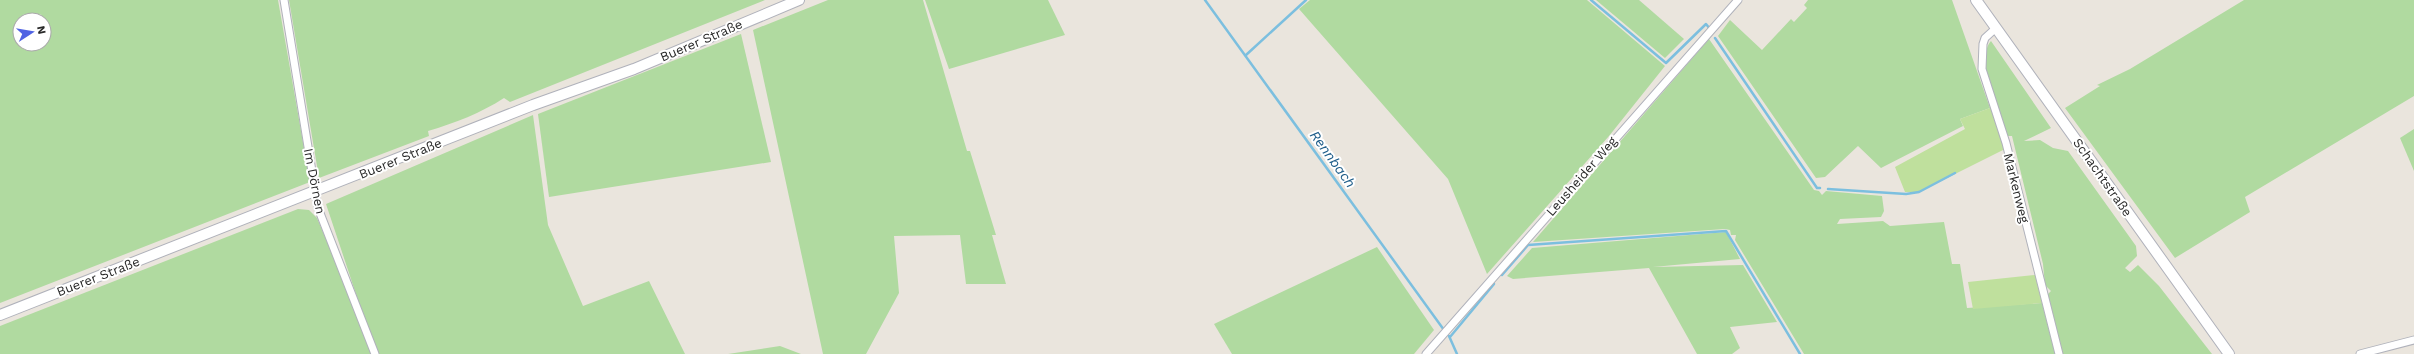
<svg xmlns="http://www.w3.org/2000/svg" width="2414" height="354" viewBox="0 0 2414 354" font-family="'Work Sans',sans-serif">
  <style>
    .green { fill: #b0daa0; fill-rule: evenodd }
    .pitch { fill: #bfe09d }
    .lines { fill: none; stroke-linecap: round; stroke-linejoin: round }
    .stream { stroke: #7cbfdf; stroke-width: 2.5 }
    .street-casing { stroke: #b0b2bb; stroke-width: 9 }
    .secondary-casing { stroke: #b0b2bb; stroke-width: 12 }
    .street { stroke: #fff; stroke-width: 7 }
    .secondary { stroke: #fff; stroke-width: 10 }
    .labels { text-anchor: middle; stroke-width: 4; stroke-linejoin: round; paint-order: stroke }
    .street-label { font-size: 13px; fill: #292929; stroke: #fff }
    .water-label { font-size: 14px; font-style: italic; fill: #1e5d89; stroke: #fff }
  </style>
  <rect width="100%" height="100%" fill="#eae5dd"/>
  <g class="green">
    <path d="M0 0H278L310 182 0 303ZM20 20H44V44H20Z"/>
    <path d="M289 0H765L510 102 504 98C481 113 455 123 428 131L429 136 319 178Z"/>
    <path d="M828 0H923L967 151H970L996 235H992L1006 284H966L960 235 894 236 899 293 866 354H823L753 30Z"/>
    <path d="M925 0H1048L1065 35 949 69Z"/>
    <path d="M1310 0H1587L1665 66 1609 136 1487 274 1448 179 1299 9Z"/>
    <path d="M1596 0H1639L1684 39 1665 58Z"/>
    <path d="M1808 0H1952L1990 108 1960 119 1963 126 1881 168 1858 146 1825 177 1816 178 1718 36 1730 20 1762 50 1791 19 1794 22 1807 8 1804 5Z"/>
    <path d="M2244 0H2414V96L2245 197 2250 212 2175 258 2065 108 2100 86 2097 85 2130 69Z"/>
    <path d="M741 34 771 162 549 197 538 114Z"/>
    <path d="M1709 39 1814 190 1819 191 1822 195 1826 191 1882 196 1884 211 1881 217 1840 219 1837 224 1883 221 1890 226 1944 222 1952 264H1960L1967 308 2042 303 2055 354H1804L1735 240 1736 235H1731L1730 230 1725 229 1533 242Z"/>
    <path d="M1991 41 2051 128 2024 141 2040 140 2053 148 2068 151 2136 246 2137 256 2125 268 2130 272 2138 265 2159 286 2212 354H2063L2048 294 2051 291 2045 285 2043 264 2012 136H2007C2000 114 1974 60 1991 41Z"/>
    <path d="M533 115 548 225 583 306 649 281 685 354H376L326 204Z"/>
    <path d="M2414 129V171L2400 138Z"/>
    <path d="M298 209 309 210 317 218 375 354H0V326Z"/>
    <path d="M1726 232 1740 259 1653 267 1743 265 1777 322 1730 327 1740 348 1732 354H1697L1649 268 1513 279 1507 276 1532 248Z"/>
    <path d="M1377 247 1434 330 1414 354H1232L1214 324Z"/>
    <path d="M780 346 801 354H728Z"/>
  </g>
  <g class="pitch">
    <path d="M1990 108 1998 121 2005 149 1919 192H1905L1895 167 1965 129 1960 119Z"/>
    <path d="M2035 275 2042 303 1973 309 1968 282Z"/>
  </g>
  <g class="lines">
    <g class="stream">
      <path d="M1205 0 1444 330"/>
      <path d="M1591 0 1666 63 1706 24 1710 29"/>
      <path d="M1715 38 1817 188H1820"/>
      <path d="M1246 55 1306 0"/>
      <path d="M1828 189 1906 194 1919 192 1955 173"/>
      <path d="M1502 275 1528 245 1726 231 1800 354"/>
      <path d="M1449 336 1457 354"/>
      <path d="M1450 337 1494 284"/>
    </g>
    <defs>
      <g id="street">
        <path d="M284 0 318 208 375 354"/>
        <path d="M1996 28 1985 38 1983 44 1982 69 2006 143 2059 354"/>
        <path d="M1426 354 1738 0"/>
        <path d="M2360 354 2414 340"/>
      </g>
      <g id="secondary">
        <path d="M1976 0 2229 354"/>
        <path d="M0 315 533 105 634 69 799 0"/>
      </g>
    </defs>
    <use href="#street" class="street-casing"/>
    <use href="#secondary" class="secondary-casing"/>
    <use href="#street" class="street"/>
    <use href="#secondary" class="secondary"/>
  </g>
  <g class="labels">
    <g class="street-label">
      <text transform="translate(701 40) rotate(-23)" y="5">Buerer Straße</text>
      <text transform="translate(400 158) rotate(-22)" y="5">Buerer Straße</text>
      <text transform="translate(1581 176) rotate(-49)" y="5">Leusheider Weg</text>
      <text transform="translate(2103 177) rotate(55)" y="5">Schachtstraße</text>
      <text transform="translate(315 181) rotate(79)" y="5">Im Dörnen</text>
      <text transform="translate(2017 188) rotate(76)" y="5">Markenweg</text>
      <text transform="translate(98 276) rotate(-21)" y="5">Buerer Straße</text>
    </g>
    <g class="water-label">
      <text transform="translate(1333 159) rotate(54)" y="5">Rennbach</text>
    </g>
  </g>
  <g transform="translate(32 32) rotate(78)"><circle r="19" fill="#ffffff" stroke="#a9a9a9"/>
  <path d="M0-3L7 15L0 10L-7 15Z" fill="#5063e3"/>
  <text y="-6" font-size="11" font-weight="bold" text-anchor="middle" fill="#292929">N</text>
  </g>
</svg>
